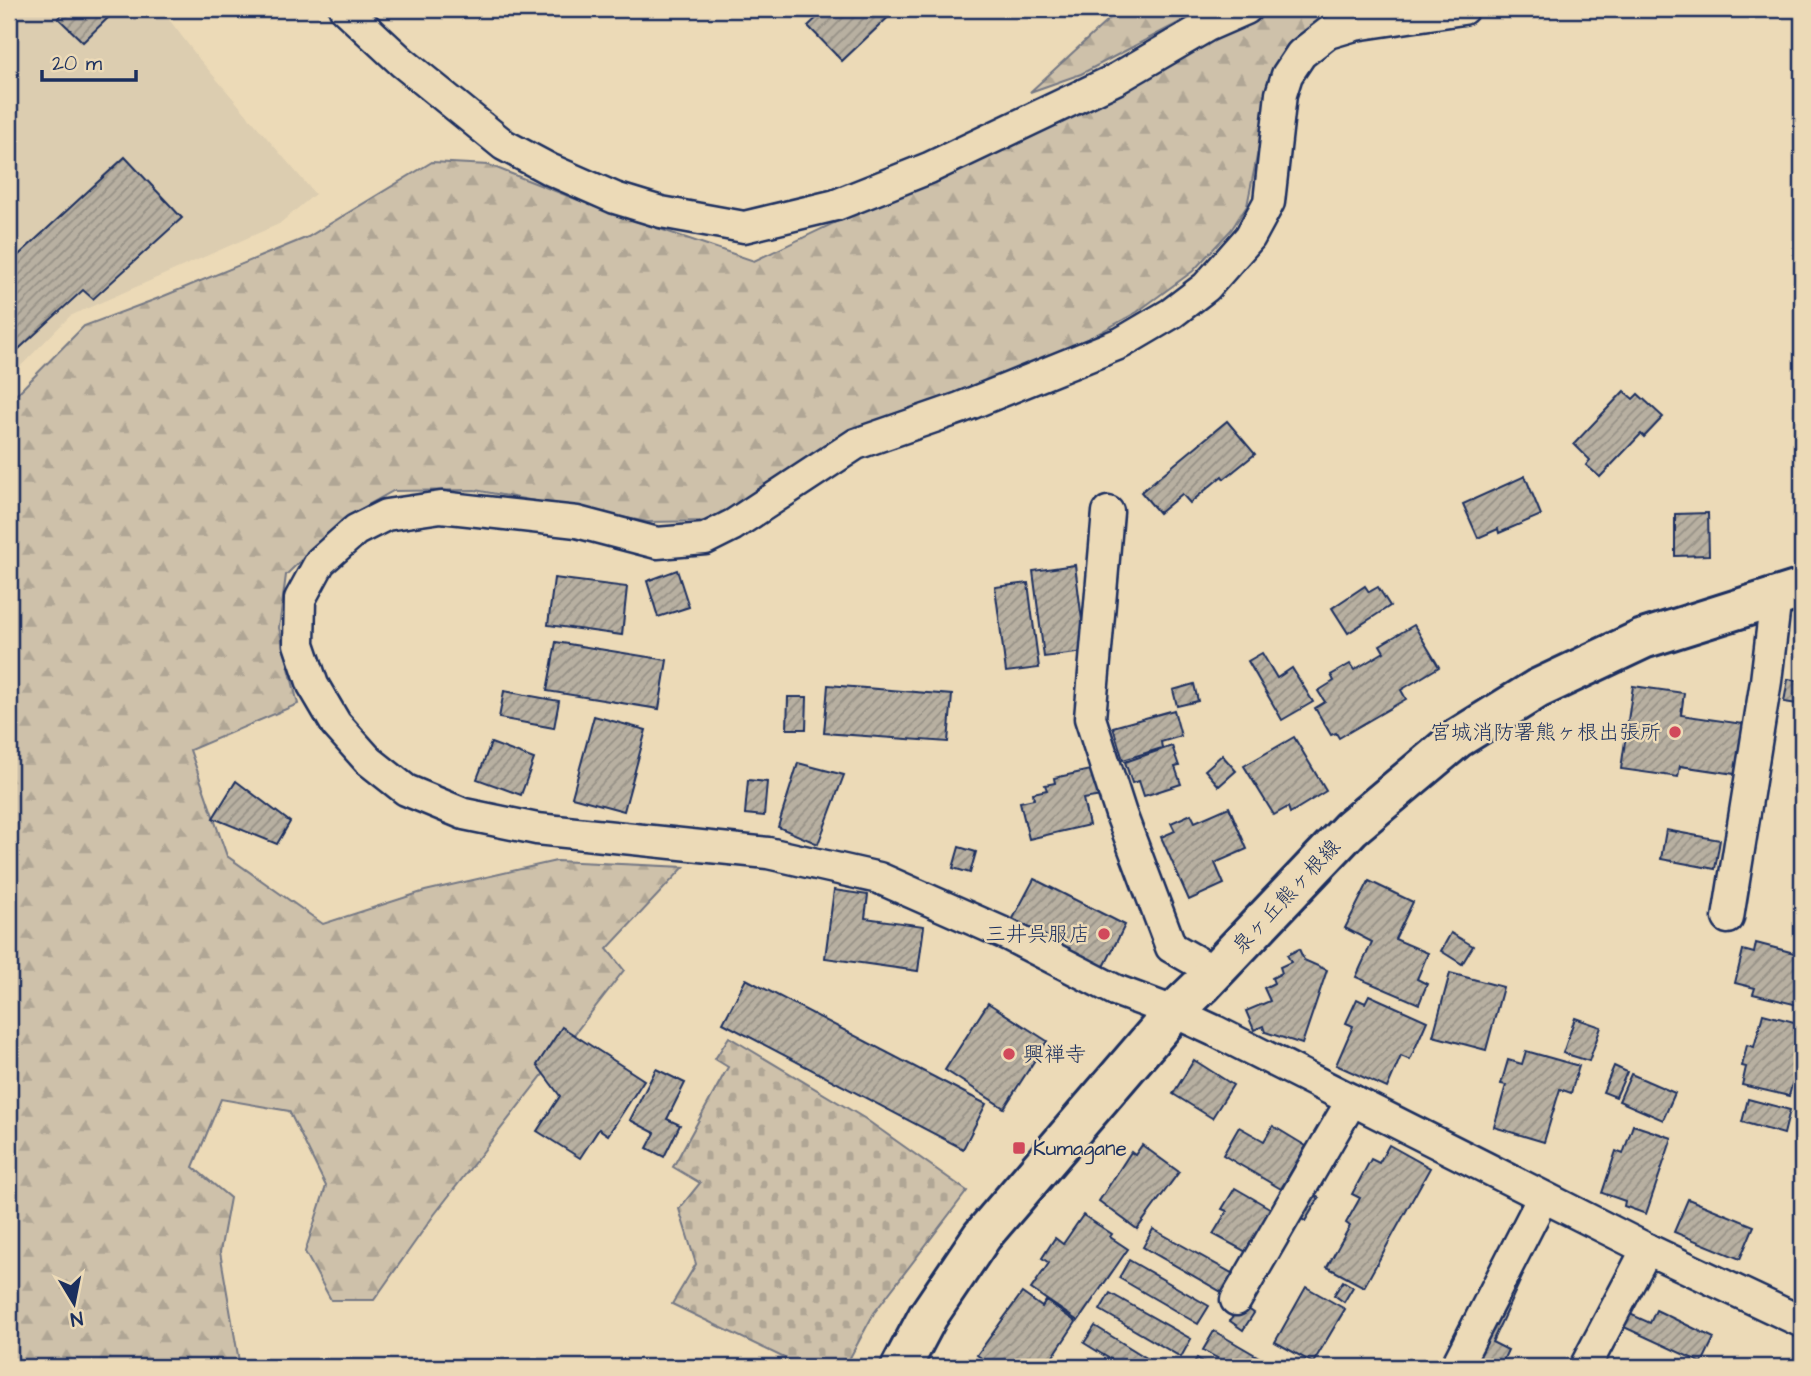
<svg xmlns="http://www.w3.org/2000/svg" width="1811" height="1376" viewBox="0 0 1811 1376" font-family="'Architects Daughter','Klee One',sans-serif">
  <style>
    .built { fill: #dccdb0 }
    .forest { fill: url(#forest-firs); stroke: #747884; stroke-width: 2 }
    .cemetery { fill: url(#cemetery-stones); stroke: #747884; stroke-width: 2 }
    .building { fill: url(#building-hatch); stroke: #1b2f5e; stroke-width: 2 }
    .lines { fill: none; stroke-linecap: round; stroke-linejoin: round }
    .minor-casing { stroke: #1b2f5e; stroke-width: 35 }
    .major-casing { stroke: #1b2f5e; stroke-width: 44 }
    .minor { stroke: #ecdab7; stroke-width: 30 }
    .major { stroke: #ecdab7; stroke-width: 38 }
    .poi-dot { fill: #d1495b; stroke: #ecdab7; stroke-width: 2.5 }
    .labels { text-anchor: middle; stroke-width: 5; stroke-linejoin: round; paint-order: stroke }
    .poi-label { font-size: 21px; fill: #1b2f5e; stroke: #ecdab7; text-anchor: end }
    .street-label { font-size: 21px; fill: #1b2f5e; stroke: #ecdab7 }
  </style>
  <defs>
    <pattern id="forest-firs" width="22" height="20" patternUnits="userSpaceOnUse" patternTransform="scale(1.75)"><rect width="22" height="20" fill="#cec1aa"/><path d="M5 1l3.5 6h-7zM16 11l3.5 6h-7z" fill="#b0a695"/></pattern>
    <pattern id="cemetery-stones" width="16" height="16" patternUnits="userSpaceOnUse" patternTransform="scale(1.75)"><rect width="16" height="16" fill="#cec1aa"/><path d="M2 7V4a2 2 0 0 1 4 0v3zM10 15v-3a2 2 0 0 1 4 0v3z" fill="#b0a695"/></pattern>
    <pattern id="building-hatch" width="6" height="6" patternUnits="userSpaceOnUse" patternTransform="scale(1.75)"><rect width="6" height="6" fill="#b8b0a1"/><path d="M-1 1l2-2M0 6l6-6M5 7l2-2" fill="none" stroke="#959086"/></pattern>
  </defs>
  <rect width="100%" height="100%" fill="#ecdab7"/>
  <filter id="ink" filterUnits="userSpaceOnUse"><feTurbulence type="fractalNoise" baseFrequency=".0143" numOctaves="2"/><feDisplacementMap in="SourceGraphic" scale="14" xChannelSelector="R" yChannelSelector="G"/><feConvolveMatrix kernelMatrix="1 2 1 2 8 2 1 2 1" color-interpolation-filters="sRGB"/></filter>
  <g filter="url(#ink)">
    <path class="built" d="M9 9H161L200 60 315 194 279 224 70 316 9 378Z"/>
    <g class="forest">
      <path d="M1120 9H1205L1081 74 1030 92Z"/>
      <path d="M1280 9H1383L1270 91 1247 206 1231 230 1193 271 1137 312 1054 358 830 448 710 521 648 522 475 490 393 491 343 519 286 575 279 628 298 704 190 750 227 856 323 924 425 891 556 861 684 867 607 949 624 970 434 1215 374 1300H331L305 1252 326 1186 289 1111 221 1099 193 1167 230 1198 220 1252 240 1367H9V402L84 326 159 298 308 237 432 162 489 165 601 209 754 261 1068 112 1197 45Z"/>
    </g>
    <path class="cemetery" d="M729 1037 864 1118 967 1191 874 1313 845 1367H803L672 1304 696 1264 679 1209 700 1183 673 1167 728 1067 715 1059Z"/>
    <g class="building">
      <path d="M68 9H105L111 15 83 42 58 18Z"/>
      <path d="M826 9H897L842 61 808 26Z"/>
      <path d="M125 157 182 218 93 299 83 290 9 358V264Z"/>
      <path d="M1624 391 1633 399 1638 394 1663 417 1644 437 1641 434 1600 477 1586 465 1590 460 1574 444Z"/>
      <path d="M1227 421 1255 454 1224 479 1222 476 1190 503 1182 494 1159 513 1141 492Z"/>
      <path d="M1525 476 1541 515 1499 533 1498 529 1478 538 1463 504Z"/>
      <path d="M1708 513 1709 555 1675 556V514Z"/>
      <path d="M1075 565 1086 652 1044 657 1033 571Z"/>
      <path d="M677 570 689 607 658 617 647 581Z"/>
      <path d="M554 578 627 587 622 635 548 625Z"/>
      <path d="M1028 583 1039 668 1006 672 995 587Z"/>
      <path d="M1365 586 1369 592 1378 587 1390 606 1348 633 1332 608Z"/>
      <path d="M1414 625 1439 667 1401 690 1406 699 1339 738 1336 733 1331 735 1315 708 1325 702 1318 691 1334 681 1331 675 1350 664 1354 670 1384 652 1380 645Z"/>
      <path d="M556 642 667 660 659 709 547 691Z"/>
      <path d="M1262 653 1277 678 1292 668 1313 702 1282 720 1248 661Z"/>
      <path d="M1788 679 1802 681 1798 704 1784 702Z"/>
      <path d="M1194 684 1198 701 1177 706 1173 690Z"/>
      <path d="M828 685 952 695 948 742 824 733Z"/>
      <path d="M1633 686 1684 693 1681 715 1743 724 1735 774 1680 766 1678 777 1621 769Z"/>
      <path d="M504 691 559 701 554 728 499 718Z"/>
      <path d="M788 697H807L806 729H787Z"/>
      <path d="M1174 710 1181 736 1161 742 1162 748 1123 760 1113 727Z"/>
      <path d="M594 716 646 730 624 811 572 797Z"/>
      <path d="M1294 737 1326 791 1290 813 1288 807 1274 815 1244 766Z"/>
      <path d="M491 743 534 759 521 795 477 779Z"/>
      <path d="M1172 746 1179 766 1175 767 1181 784 1144 796 1139 781 1132 783 1125 762Z"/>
      <path d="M1222 755 1236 771 1219 786 1205 770Z"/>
      <path d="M798 763 844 775 818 844 778 827Z"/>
      <path d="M1095 769 1102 796 1083 799 1089 825 1029 839 1020 802 1034 799 1033 793 1047 790 1045 785 1055 783 1054 778Z"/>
      <path d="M748 780 767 782 764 816 745 814Z"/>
      <path d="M236 781 290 822 277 844 213 818Z"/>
      <path d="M1229 807 1247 849 1215 863 1224 884 1189 900 1161 837 1175 831 1171 823 1191 814 1195 822Z"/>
      <path d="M1666 830 1720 840 1715 869 1661 859Z"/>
      <path d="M959 847 976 852 970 873 953 868Z"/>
      <path d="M1034 879 1125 925 1101 973 1009 926Z"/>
      <path d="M1369 881 1413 902 1395 939 1428 953 1417 979 1427 984 1419 1004 1356 977 1372 942 1345 928Z"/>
      <path d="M834 890 868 895 865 918 924 926 918 971 825 958Z"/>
      <path d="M1451 933 1473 946 1462 964 1441 951Z"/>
      <path d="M1756 943 1802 955V1006L1753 994 1755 988 1735 983 1743 950 1754 953Z"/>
      <path d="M1299 949 1304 960 1327 970 1302 1044 1265 1032 1263 1026 1254 1030 1246 1011 1270 1001 1264 988 1274 983 1272 978 1282 973 1280 967 1291 962 1287 955Z"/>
      <path d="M1450 973 1503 987 1486 1050 1433 1036Z"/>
      <path d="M746 979 986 1104 963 1149 723 1023Z"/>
      <path d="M1369 995 1427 1021 1410 1060 1401 1056 1387 1088 1336 1065 1353 1026 1346 1023 1357 999 1365 1003Z"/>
      <path d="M988 1003 1047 1041 1004 1108 945 1070Z"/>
      <path d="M1763 1014 1802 1024V1046L1789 1096 1742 1085 1746 1067 1742 1066 1747 1045 1754 1047Z"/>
      <path d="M1575 1018 1601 1027 1589 1061 1563 1053Z"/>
      <path d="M562 1027 644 1080 608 1135 599 1129 580 1158 537 1131 560 1096 537 1065Z"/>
      <path d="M1526 1051 1579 1066 1571 1093 1560 1089 1544 1142 1494 1127 1506 1085 1501 1084 1508 1060 1522 1064Z"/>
      <path d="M1194 1060 1233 1085 1212 1118 1173 1094Z"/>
      <path d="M1614 1066 1627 1072 1616 1097 1603 1092Z"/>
      <path d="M656 1069 685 1083 667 1119 680 1125 664 1157 647 1148 655 1133 630 1120Z"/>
      <path d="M1631 1074 1675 1093 1663 1120 1619 1101Z"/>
      <path d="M1748 1099 1790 1110 1784 1134 1742 1122Z"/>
      <path d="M1633 1125 1672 1138 1646 1214 1624 1206 1625 1201 1602 1193 1616 1151 1623 1154Z"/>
      <path d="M1273 1126 1306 1146 1281 1189 1223 1155 1239 1127 1264 1141Z"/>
      <path d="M1142 1145 1179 1172 1137 1229 1099 1201 1131 1152 1135 1155Z"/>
      <path d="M1389 1145 1430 1168 1364 1287 1327 1267 1350 1226 1346 1223 1360 1198 1352 1194 1371 1159 1379 1163Z"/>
      <path d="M1235 1188 1273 1210 1248 1253 1213 1234 1227 1211 1222 1209Z"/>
      <path d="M1308 1191 1319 1198 1305 1221 1294 1214Z"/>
      <path d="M1688 1199 1754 1226 1740 1259 1674 1232Z"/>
      <path d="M1083 1215 1112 1234 1110 1237 1128 1249 1078 1321 1031 1289 1049 1263 1042 1258 1055 1238 1063 1244Z"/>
      <path d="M1153 1229 1235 1275 1225 1294 1143 1247Z"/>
      <path d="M1129 1260 1209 1306 1198 1324 1119 1278Z"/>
      <path d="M1515 1271 1523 1275 1492 1342 1508 1350 1500 1367H1481L1472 1363Z"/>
      <path d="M1343 1281 1353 1287 1344 1302 1334 1295Z"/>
      <path d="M1306 1287 1345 1309 1313 1363 1275 1342Z"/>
      <path d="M1022 1293 1042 1307 1046 1301 1076 1322 1046 1367H994L977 1355Z"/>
      <path d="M1110 1293 1191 1339 1181 1357 1100 1310Z"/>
      <path d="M1241 1304 1254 1313 1243 1330 1230 1321Z"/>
      <path d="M1656 1310 1714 1338 1702 1363 1624 1327 1630 1314 1650 1323Z"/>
      <path d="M1095 1326 1161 1367H1123L1084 1343Z"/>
      <path d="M1214 1331 1276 1367H1233L1203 1350Z"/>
      <path d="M1197 1358 1212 1367H1191Z"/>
    </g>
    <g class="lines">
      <defs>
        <g id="minor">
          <path d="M345 9 402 62 504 145 549 169 615 198 661 212 744 227 836 205 929 168 1116 79 1207 26 1246 9"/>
          <path d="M1463 9 1355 25 1328 33 1301 54 1287 75 1281 94 1269 202 1250 237 1206 287 1172 313 1121 343 960 408 856 444 733 525 705 539 657 543 577 522 441 507 386 515 356 530 320 562 300 599 299 644 313 685 336 724 368 760 406 790 464 814 537 829 768 853 879 878 1008 935 1115 990 1174 1012 1215 1031 1647 1249 1802 1322"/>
          <path d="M1108 512 1090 718 1121 814 1171 947 1215 972"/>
          <path d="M1728 918 1766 681 1776 596"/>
          <path d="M1236 1300 1352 1100"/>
          <path d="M1456 1367 1543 1197"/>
          <path d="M1585 1367 1647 1249"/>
        </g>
        <path id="major" d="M901 1367 928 1316 982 1236 1174 1012 1201 986 1351 828 1458 738 1537 689 1643 639 1802 589"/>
      </defs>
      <use href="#minor" class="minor-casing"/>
      <use href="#major" class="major-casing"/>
      <use href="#minor" class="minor"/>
      <use href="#major" class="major"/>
    </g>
  </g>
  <g class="poi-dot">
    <circle cx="1675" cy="732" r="7"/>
    <circle cx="1104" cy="934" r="7"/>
    <circle cx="1009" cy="1054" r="7"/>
    <rect x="1012" y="1141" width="14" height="14" rx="3.5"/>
  </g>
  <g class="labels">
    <g class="poi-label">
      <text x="1661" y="739">宮城消防署熊ヶ根出張所</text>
      <text x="1090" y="941">三井呉服店</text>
      <text x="1023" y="1061" text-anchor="start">興禅寺</text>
      <text x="1033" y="1155" text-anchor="start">Kumagane</text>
    </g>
    <g class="street-label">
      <text transform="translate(1286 896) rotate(-47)" y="7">泉ヶ丘熊ヶ根線</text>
    </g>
  </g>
  <rect width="1811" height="1376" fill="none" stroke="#ecdab7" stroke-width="35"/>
  <rect x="18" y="18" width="1776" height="1341" fill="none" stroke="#1b2f5e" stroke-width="2.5" filter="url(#ink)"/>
  <g transform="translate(74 1303) rotate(170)" stroke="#ecdab7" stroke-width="5" paint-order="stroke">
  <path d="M0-5L12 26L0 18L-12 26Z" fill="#1b2f5e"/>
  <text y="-10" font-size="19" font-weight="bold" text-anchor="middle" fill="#1b2f5e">N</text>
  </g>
  <path d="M42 70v10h94v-10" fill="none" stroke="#1b2f5e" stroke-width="3.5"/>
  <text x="52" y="70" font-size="21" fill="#1b2f5e" stroke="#ecdab7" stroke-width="5" paint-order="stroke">20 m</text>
</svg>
